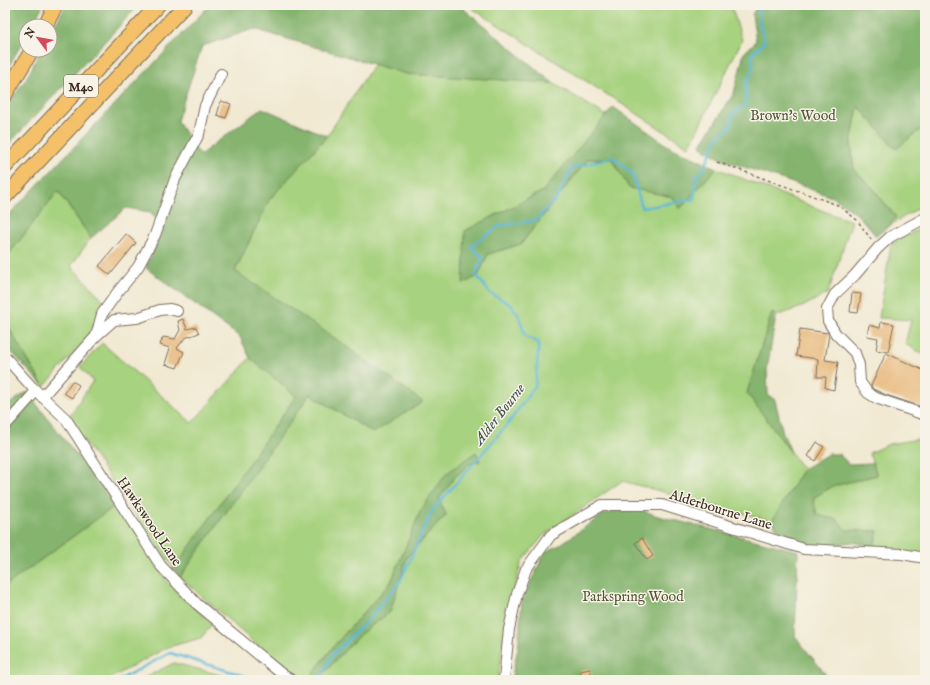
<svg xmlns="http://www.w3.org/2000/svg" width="930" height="685" viewBox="0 0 930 685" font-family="'IM FELL English',serif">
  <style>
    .green { fill: #a7d27f; stroke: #717e4e }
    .forest { fill: #85b46e; stroke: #606f46 }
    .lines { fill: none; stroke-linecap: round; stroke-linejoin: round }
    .stream { stroke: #5ab6d8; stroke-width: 2.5 }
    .building { fill: #e8ba7f }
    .minor-casing { stroke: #7b6d5d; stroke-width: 12 }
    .highway-casing { stroke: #7b6d5d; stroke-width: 16 }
    .path { stroke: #7b6d5d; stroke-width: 1.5; stroke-dasharray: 3 3; stroke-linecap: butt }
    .minor { stroke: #fff; stroke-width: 10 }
    .highway { stroke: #f4c16a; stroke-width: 14 }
    .labels { text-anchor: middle; stroke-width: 3; stroke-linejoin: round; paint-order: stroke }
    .shield { fill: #f7f3e8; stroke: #73665b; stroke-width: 1 }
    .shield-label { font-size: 13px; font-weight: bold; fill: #3b2a1e }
    .park-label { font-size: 14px; fill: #565436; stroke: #f7f3e8 }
    .street-label { font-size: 14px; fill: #3b2a1e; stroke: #f7f3e8 }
    .water-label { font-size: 15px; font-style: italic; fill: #445456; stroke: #f7f3e8 }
  </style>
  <rect width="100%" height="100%" fill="#f7f3e8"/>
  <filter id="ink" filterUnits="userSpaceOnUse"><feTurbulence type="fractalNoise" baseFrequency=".025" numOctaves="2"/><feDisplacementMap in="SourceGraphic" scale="8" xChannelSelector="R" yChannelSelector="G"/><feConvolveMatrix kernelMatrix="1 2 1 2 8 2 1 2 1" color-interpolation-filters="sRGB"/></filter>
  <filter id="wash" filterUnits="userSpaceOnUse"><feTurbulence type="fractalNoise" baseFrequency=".012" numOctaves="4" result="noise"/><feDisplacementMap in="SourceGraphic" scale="16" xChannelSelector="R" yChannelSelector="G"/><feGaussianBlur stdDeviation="0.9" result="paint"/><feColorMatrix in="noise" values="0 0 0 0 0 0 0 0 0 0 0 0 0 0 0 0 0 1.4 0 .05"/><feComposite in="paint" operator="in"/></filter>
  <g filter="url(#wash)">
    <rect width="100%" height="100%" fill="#f1e9d2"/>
    <g class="green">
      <path d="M467 5H731L742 40 689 147Z"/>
      <path d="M374 64 406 74 553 83 607 116 543 191 465 231 478 276 488 254 521 244 588 159H612L629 187 673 197 680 209 716 168 831 214 852 221 828 293 802 307 776 316 772 313 747 393 803 469 772 521 622 481 544 535 522 561 506 619 498 680H358L321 676 360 634 390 612 407 557 446 515 439 499 455 477 469 464 480 461 476 452 421 510 391 582 333 647 308 680H299L293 677 180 577 310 394 373 433 235 271 269 200 327 136Z"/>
      <path d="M858 106 896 148 925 126V204L889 226 896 217 871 186 854 170 851 144Z"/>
      <path d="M58 191 91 238 71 266 109 306 84 341 44 387 11 332 5 317V259Z"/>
      <path d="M925 226V355L905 344 911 320 879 318 891 244Z"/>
      <path d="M102 343 192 423 250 358 296 396 174 569 67 417 70 415 93 381 80 367Z"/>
      <path d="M925 438V556L893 552 874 546 878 531 845 530 838 520 817 515 813 498 833 486 877 475 869 453 889 444Z"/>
      <path d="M116 505 148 550 167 582 212 624 201 638 168 647 107 680H5V586Z"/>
      <path d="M174 663 240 680H140Z"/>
    </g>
    <g class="forest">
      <path d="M5 5H43L32 26H26V36L5 73Z"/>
      <path d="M66 5H139L5 148V108L26 79 41 50H50V34Z"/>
      <path d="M210 5H459L553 83 406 74 254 29 202 46 177 121 200 155 262 108 327 136 269 200 235 271 336 339 423 402 373 433 310 394 180 577 174 569 296 396 250 358 240 337 146 268 163 229 151 212 126 208 91 238 58 191 5 259V219Z"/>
      <path d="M757 5H925V126L896 149 858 106 851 144 854 170 871 186 896 217 889 226 876 236 859 216 837 199 805 187 723 160 700 146 734 93 744 53 756 41 752 15Z"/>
      <path d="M613 107 670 147 716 168 680 209 673 197 629 188 612 159H588L521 244 488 254 478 276 463 284 465 231 543 191Z"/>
      <path d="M772 313 776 316 767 369 768 395 775 400 783 433 791 452 747 393Z"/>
      <path d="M5 317 11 332 44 387 5 345Z"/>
      <path d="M27 392 116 505 5 586V407Z"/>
      <path d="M476 452 480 461 469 464 455 477 439 499 446 515 407 557 390 612 360 634 321 676V680H308L333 647 391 582 421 510 446 474Z"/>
      <path d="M828 454H839L849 464 873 463 877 475 833 486 813 498 817 515 838 520 845 530 878 531 874 546 851 542 820 547 803 543 780 534 772 521 803 469Z"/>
      <path d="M632 507 658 516 798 551 795 636 830 680H511L518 648 522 600 545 552 558 546 604 514Z"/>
    </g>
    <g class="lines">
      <g class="stream">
        <path d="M119 680 170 653 258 680"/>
        <path d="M319 680 333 654 367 621 400 582 432 511 507 425 535 386 539 343 525 336 519 316 511 305 490 293 476 275 483 258 471 246 499 226 536 220 558 197 572 168 613 157 632 173 642 208 694 199 696 178 705 167 716 139 730 127 733 114 746 104V83L753 69 752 54 765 41 760 26 758 5"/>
      </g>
    </g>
    <g id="blocks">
      <g class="building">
        <path d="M221 101 231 104 226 118 217 115Z"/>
        <path d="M126 234 136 243 110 275 99 266Z"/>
        <path d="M852 293 861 294 858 313 850 312Z"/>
        <path d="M183 319 187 329 196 327 199 333 185 338 177 348 184 352 177 368 165 364 170 348 160 345 163 337 175 339 180 330 178 321Z"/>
        <path d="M881 322 894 324 888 352 876 350 878 338 867 336 869 325 880 328Z"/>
        <path d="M800 329 828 333 829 334 825 360 838 362 834 390 825 388 826 377H817L818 359 796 356Z"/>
        <path d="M886 353 925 371V408L886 395 873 389 871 386Z"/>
        <path d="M72 381 79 385 72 398 64 393Z"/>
        <path d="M817 442 824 447 815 461 808 456Z"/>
        <path d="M642 538 653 556 647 560 635 543Z"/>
        <path d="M590 669 593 680H583L580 671Z"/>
      </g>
    </g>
  </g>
  <g filter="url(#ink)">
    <use href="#blocks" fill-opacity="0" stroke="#7b6d5d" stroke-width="1"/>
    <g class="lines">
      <defs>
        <g id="minor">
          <path d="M925 218 890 237 878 248 855 275 835 294 827 309 828 321 836 334 855 353 859 365 860 382 868 393 876 398 925 415"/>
          <path d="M96 336 102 314 117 293 138 267 155 235 175 179 199 134 205 106 221 74"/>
          <path d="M5 357 32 387 66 419 161 566 197 604 283 675 292 680"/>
          <path d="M42 397 96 336 114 320 137 318 160 310 170 309 177 311"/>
          <path d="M5 426 36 391"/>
          <path d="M504 680 509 629 517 594 526 569 551 535 602 505H662L804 549 902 554 925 558"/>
        </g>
        <g id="highway">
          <path d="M45 26 56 5"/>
          <path d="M5 95 32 50"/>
          <path d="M5 167 158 5"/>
          <path d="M5 197 185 5"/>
        </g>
      </defs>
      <use href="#minor" class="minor-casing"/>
      <use href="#highway" class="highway-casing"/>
      <path class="path" d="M717 162 838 205 857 220 873 242"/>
      <use href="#minor" class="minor"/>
      <use href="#highway" class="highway"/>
    </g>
  </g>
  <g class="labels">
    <rect class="shield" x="64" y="75" width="34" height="22" rx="3"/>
    <g class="shield-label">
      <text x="81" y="91">M40</text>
    </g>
    <g class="park-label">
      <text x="793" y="120">Brown's Wood</text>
      <text x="633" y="601">Parkspring Wood</text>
    </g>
    <g class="street-label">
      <text transform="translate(721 509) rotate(17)" y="5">Alderbourne Lane</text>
      <text transform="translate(150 521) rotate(56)" y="5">Hawkswood Lane</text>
    </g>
    <g class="water-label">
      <text transform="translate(499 414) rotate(-52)" y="5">Alder Bourne</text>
    </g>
  </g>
  <rect width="930" height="685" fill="none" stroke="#f7f3e8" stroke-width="20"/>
  <g transform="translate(38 38) rotate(302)"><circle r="19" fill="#f7f3e8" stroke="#aca397"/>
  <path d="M0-3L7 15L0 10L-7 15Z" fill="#d1495b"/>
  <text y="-6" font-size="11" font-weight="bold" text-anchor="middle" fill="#3b2a1e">N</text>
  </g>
</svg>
